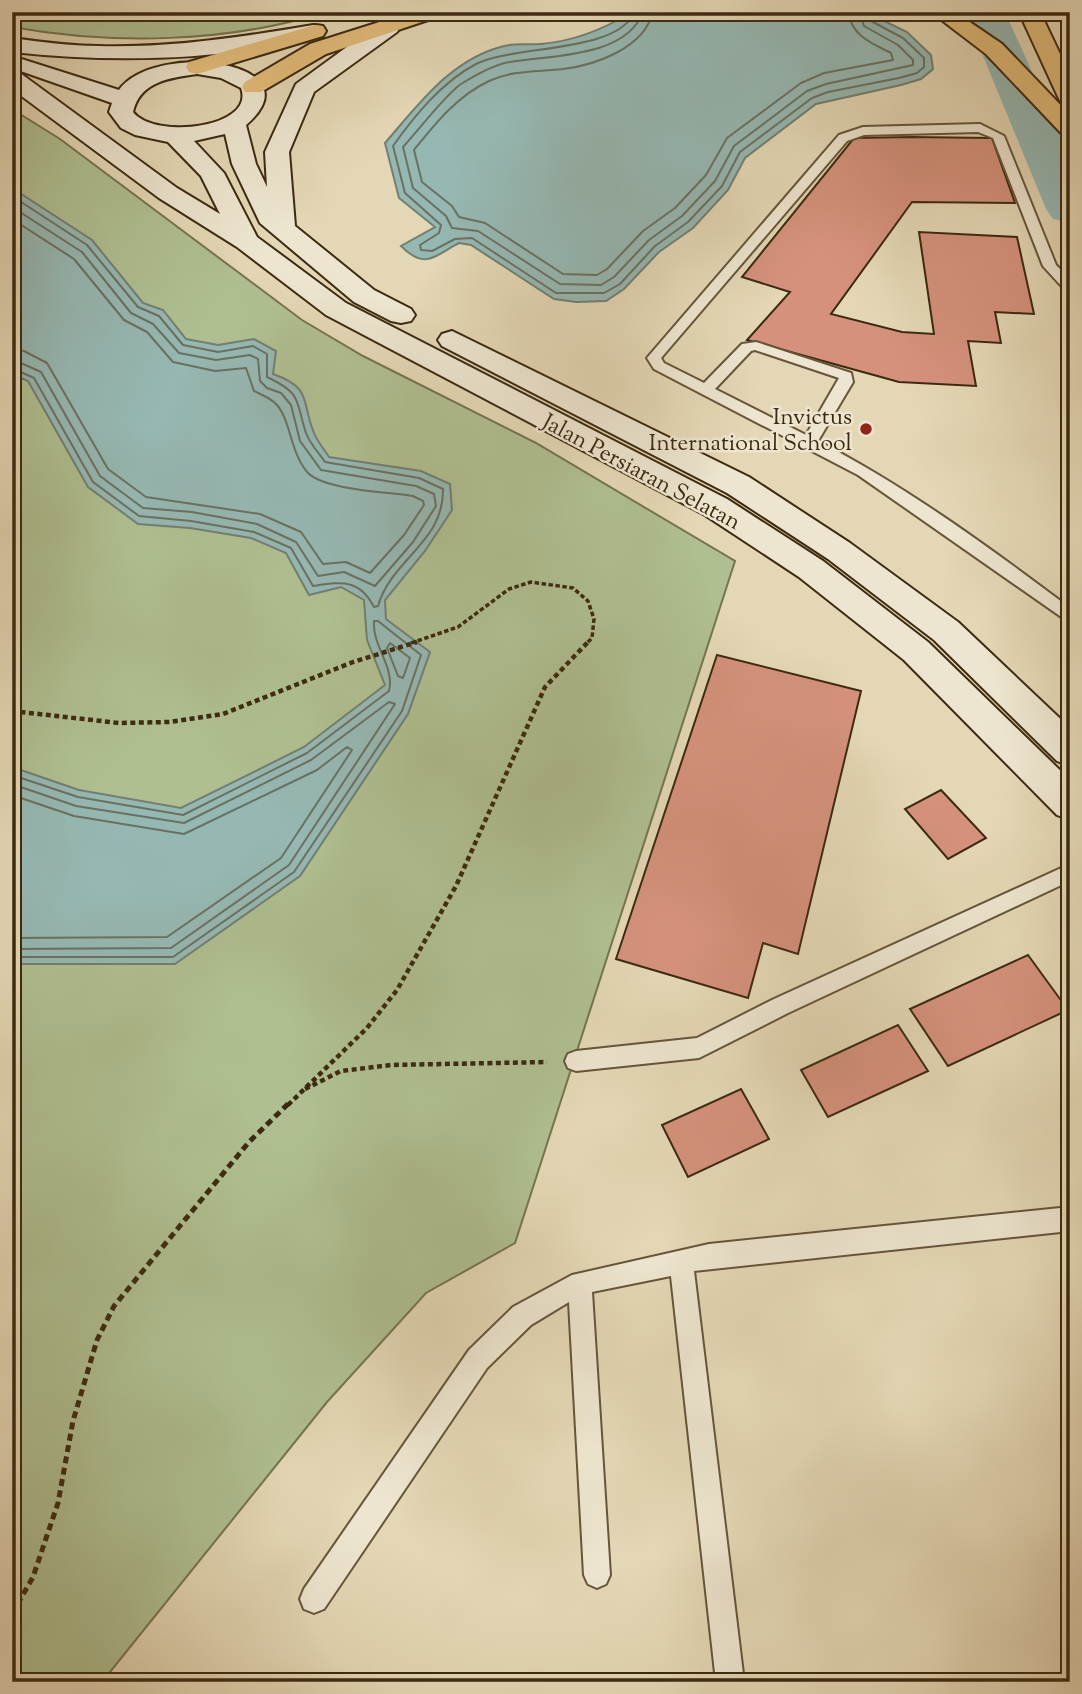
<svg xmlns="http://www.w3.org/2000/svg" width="1082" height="1694" viewBox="0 0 1082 1694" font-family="'Sorts Mill Goudy',serif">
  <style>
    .green { fill: #afbf91; stroke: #767450; stroke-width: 2 }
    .water { fill: #96b8b3; stroke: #727f72; stroke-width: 2 }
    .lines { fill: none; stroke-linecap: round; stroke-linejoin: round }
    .shore { stroke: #697162; stroke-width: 2 }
    .river { fill: #96b8b3; fill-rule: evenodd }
    .building { fill: #d5917c; stroke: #3c2a10; stroke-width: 2 }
    .lane-casing { stroke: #665539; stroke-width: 4 }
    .secondary-casing { stroke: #3c2a10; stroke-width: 4 }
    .highway-casing { stroke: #3c2a10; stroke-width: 4 }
    .path-far3 { stroke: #3c2a10; stroke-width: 2.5; stroke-dasharray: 3.5 2; stroke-linecap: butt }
    .path-far2 { stroke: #3c2a10; stroke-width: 3.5; stroke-dasharray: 4.5 2.5; stroke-linecap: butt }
    .path-far1 { stroke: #3c2a10; stroke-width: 4.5; stroke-dasharray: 5 3.5; stroke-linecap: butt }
    .path { stroke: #3c2a10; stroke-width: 5; stroke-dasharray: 7 4.5; stroke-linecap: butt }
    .lane { fill: #ede5cf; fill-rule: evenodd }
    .secondary { fill: #ede5cf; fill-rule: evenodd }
    .highway { fill: #e2bc7a; fill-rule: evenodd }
    .poi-dot { fill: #8f2418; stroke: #ede5cf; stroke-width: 2.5 }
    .labels { text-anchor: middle; stroke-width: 5; stroke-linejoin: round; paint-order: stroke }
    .far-poi-label { font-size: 23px; fill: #3c2a10; stroke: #ede5cf; text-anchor: end }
    .far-street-label { font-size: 23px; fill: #3c2a10; stroke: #ede5cf }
  </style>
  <rect width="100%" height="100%" fill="#e4d7b5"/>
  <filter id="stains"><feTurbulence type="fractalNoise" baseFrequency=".00286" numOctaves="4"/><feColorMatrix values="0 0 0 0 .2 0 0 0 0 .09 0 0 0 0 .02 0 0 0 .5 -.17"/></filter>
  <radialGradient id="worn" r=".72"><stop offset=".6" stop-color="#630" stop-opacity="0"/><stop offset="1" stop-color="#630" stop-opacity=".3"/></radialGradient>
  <g class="green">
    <path d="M12 12H326C227 43 113 45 12 27Z"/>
    <path d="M12 109 60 139 302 320 363 356 536 443 735 561 515 1243 426 1293 327 1402 102 1682H12Z"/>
  </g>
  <g class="water">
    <path d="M631 12H866L907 32 931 55 933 69 921 79 901 85 816 104 745 158 728 190 693 228 659 252 624 289 606 301 576 302 554 299 471 245 459 243C435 255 426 271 401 246L435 227 399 198 385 143C419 104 451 59 504 46 515 43 529 45 541 44 574 41 603 30 631 12Z"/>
    <path d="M12 188 92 240 143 303 163 310 186 339 218 345 254 339 276 351 273 374C313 388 301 402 314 433 317 441 324 449 329 457L421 471 450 484 452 510 425 551 385 600 386 619 430 652 408 714 300 876 175 964H12V767L79 790 181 808 304 747 385 685 367 640 364 600 341 587 309 595 286 553 251 538 190 528 138 524 88 487 28 381 12 374Z"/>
  </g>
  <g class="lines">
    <g class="shore">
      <path d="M634 12C619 53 513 45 476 64 442 82 415 115 393 146L405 193 441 225 439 233 420 245 421 250 432 251 455 239 472 238 556 293H604L620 284 655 246 688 222 722 186 740 152 812 98 828 92 899 78 917 73 924 67V58L903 38 871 21 868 12"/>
      <path d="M643 12C626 58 550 55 510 62 495 64 474 76 461 84 444 96 419 130 403 147L413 188 446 216 452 228 478 231 560 284 601 285 614 277 649 240 682 216 715 181 734 146 807 91 826 84 913 65V60L898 45 864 26 859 12"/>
      <path d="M653 12C644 48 596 65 563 69 538 72 512 70 489 81 457 96 435 124 414 150L422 182 452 206 459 217 485 223 563 274 597 275 607 269 643 231 675 208 706 175 727 138 801 83 824 73 893 60 891 53C871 43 852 36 848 12"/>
      <path d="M12 196 87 245 138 307 159 316 183 345 218 352 253 346 267 354V377C303 394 295 400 306 433 310 444 319 453 325 462L419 478 443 489C444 543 392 558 378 606L374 607C359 578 341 582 313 586L291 548 254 532 191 521 139 516 93 482 34 378 12 368"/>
      <path d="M12 207 82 252 131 313 153 324 179 353 216 360 250 355 258 359 260 381 267 388 281 393 291 405 300 441 321 470 416 486 434 494 436 506 413 542 375 586 344 572 318 576 296 542 257 524 192 512 143 508 100 476 41 372 12 359"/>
      <path d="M12 219 74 259 124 320 147 332 173 362 215 371 246 368 254 391C262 395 271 398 277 405 291 421 290 453 308 473 325 490 388 492 413 496L423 501 424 505 404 535 370 573 346 562 323 564 301 532 260 514 146 497 108 469 47 363 24 351 12 349"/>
      <path d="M390 643 410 658 403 678 398 676 387 648Z"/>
      <path d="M12 775 78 797 183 815 307 753 389 691C395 667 372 646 374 621H378L421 655 402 711 294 872 173 957H12"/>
      <path d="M12 784 76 806 184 823 311 760 389 702 395 704 289 865 171 948 12 949"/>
      <path d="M12 795 74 816 184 834 317 770 347 747 352 750 281 858 167 937 12 938"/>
    </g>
    <path class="river" d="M965 12H1005L1070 156V223L1053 219 1046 209Z"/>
  </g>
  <g class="building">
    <path d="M912 137 992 138 1015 203 912 202 831 314 902 332 934 334 919 232 1017 237 1034 314 995 312 1001 343 968 341 976 386 899 382 747 340 790 292 742 277 854 138Z"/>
    <path d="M717 655 861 691 798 954 763 943 748 998 616 959Z"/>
    <path d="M941 790 986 838 948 859 905 809Z"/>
    <path d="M1028 955 1068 1010 948 1066 910 1009Z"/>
    <path d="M898 1025 928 1071 828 1117 801 1070Z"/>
    <path d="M741 1089 769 1139 688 1177 662 1125Z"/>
  </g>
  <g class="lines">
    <defs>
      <g id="lane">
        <path d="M980 124 1004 136 1056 265 1070 279V291L1065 290 1043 266 993 138 978 132 864 135 847 141 661 358 664 363 704 383 742 344 756 342 851 373 853 382 818 441C907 487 990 548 1070 608V623L858 475 654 369 647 358 839 135 863 127ZM755 350 839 378 806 435 715 389 751 351Z"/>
        <path d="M1070 864V881L788 1013 699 1058 576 1071 568 1068 565 1061 568 1054 576 1051 697 1038 774 999Z"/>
        <path d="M1070 1207V1231L694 1271 744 1682H716L671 1276 592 1292 610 1575 606 1584 597 1588 588 1584 584 1575 569 1302 531 1325 487 1368 324 1609 314 1613 304 1609 300 1599 304 1589 469 1350 513 1307 572 1275 709 1244Z"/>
      </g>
      <g id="secondary">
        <path d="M389 21 397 22 400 27 397 32 314 92 289 152 295 226 374 290 411 309 415 315 411 321 401 323 391 321 354 302 260 223 232 164 225 134 194 141 224 173 257 237 346 303 727 499 823 561 928 642 1070 780V820L1057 815 904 660 799 577 705 515 326 315 237 247 159 198 12 89V71L20 73 177 188 220 214 201 176 168 142 135 135 121 128 109 112 112 103 12 68V56L119 90C154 40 320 61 246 125L256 164 267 187 265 152 296 84 381 22ZM197 74 221 78 241 88C256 128 155 140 133 112 140 81 170 78 197 74Z"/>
        <path d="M313 25 321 26 324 31 321 36C220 61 115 63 12 52V38C41 42 70 46 98 46 170 48 242 37 313 25Z"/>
        <path d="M452 331 749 477 850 543 958 622 1070 728V766L1057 761 934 640 828 559 727 493 442 346 438 340 442 334Z"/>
      </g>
      <g id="highway">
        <path d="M411 12H443L440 16 326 54 261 92H245L242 87 245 82 310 44Z"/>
        <path d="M931 12H955L1002 44 1070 115V136L1062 134 986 54Z"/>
        <path d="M1019 12H1040L1070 75V106L1062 104 1059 99Z"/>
        <path d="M315 25 323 26 326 31 323 36 197 74 189 72 186 67 189 62Z"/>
      </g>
    </defs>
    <use href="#lane" class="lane-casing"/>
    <use href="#secondary" class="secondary-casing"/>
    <use href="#highway" class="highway-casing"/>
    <path class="path-far3" d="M24 14 31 12"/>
    <path class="path-far2" d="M411 643 458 627 509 589 531 582 573 588 588 601 594 619 592 638 587 643"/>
    <g class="path-far1">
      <path d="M12 711 119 723 170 722 223 714 353 662 417 642"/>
      <path d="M305 1089 341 1071 391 1065 547 1062"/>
      <path d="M288 1105 367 1028 397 990 456 886 545 687 588 642"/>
    </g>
    <path class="path" d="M12 1614 33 1577 58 1503 73 1421 97 1340 114 1306 249 1142 289 1103"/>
    <use href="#lane" class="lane"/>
    <use href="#secondary" class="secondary"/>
    <use href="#highway" class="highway"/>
  </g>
  <circle class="poi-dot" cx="866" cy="429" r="7"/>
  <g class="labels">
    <g class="far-poi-label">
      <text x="852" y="424">Invictus<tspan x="852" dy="26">International School</tspan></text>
    </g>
    <g class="far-street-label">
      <text transform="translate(642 471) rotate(28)" y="8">Jalan Persiaran Selatan</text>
    </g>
  </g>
  <rect width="1082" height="1694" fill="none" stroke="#e4d7b5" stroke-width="42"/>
  <rect x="14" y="14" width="1054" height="1666" fill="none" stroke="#3c2a10" stroke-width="3.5"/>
  <rect x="21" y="21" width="1040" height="1652" fill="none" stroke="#3c2a10" stroke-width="2"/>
  <rect width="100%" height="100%" filter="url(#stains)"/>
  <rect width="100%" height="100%" fill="url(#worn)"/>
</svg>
